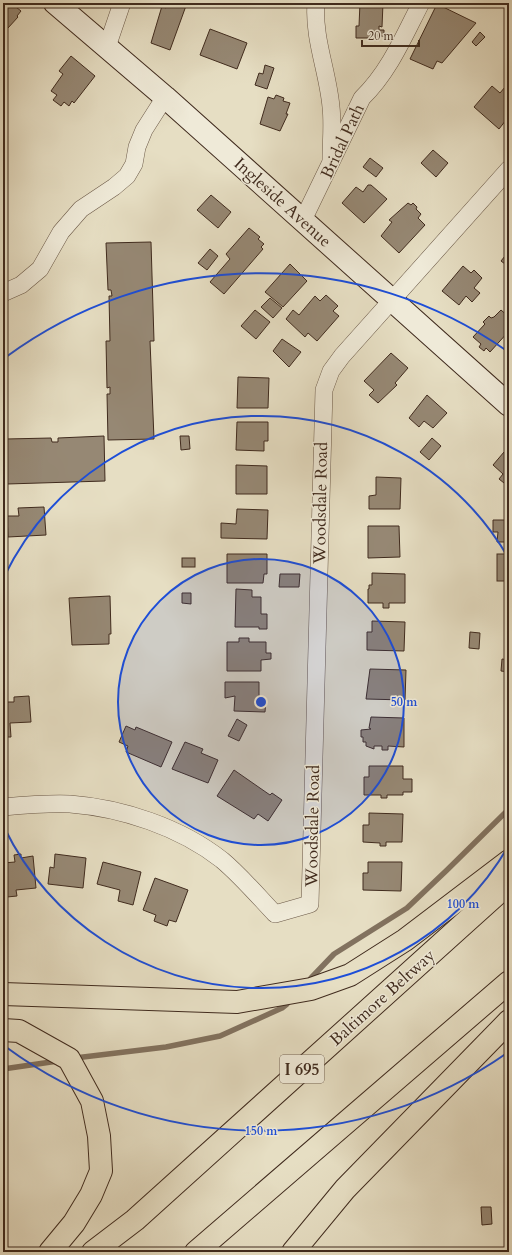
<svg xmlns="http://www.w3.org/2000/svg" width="512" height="1255" viewBox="0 0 512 1255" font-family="Cardo,serif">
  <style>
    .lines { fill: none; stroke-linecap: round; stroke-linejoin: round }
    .stream { stroke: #82725f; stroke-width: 5.5 }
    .building { fill: #968874; stroke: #402b1e }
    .street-casing { stroke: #6a5847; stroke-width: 18 }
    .secondary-casing { stroke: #402b1e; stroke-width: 24 }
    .highway-casing { stroke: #402b1e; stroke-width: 24 }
    .street { stroke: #efead8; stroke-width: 17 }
    .secondary { stroke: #efead8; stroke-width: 22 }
    .highway { stroke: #e6dec3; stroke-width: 22 }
    .ring { fill: none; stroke: #1d4ed8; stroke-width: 2 }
    .labels { text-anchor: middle; stroke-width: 3; stroke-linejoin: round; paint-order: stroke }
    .shield { fill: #efead8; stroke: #746456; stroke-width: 1 }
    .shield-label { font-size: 16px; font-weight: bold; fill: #402b1e }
    .street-label { font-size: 17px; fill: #402b1e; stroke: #efead8 }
    .centre { fill: #1d4ed8; stroke: #efead8; stroke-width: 2 }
    .ring-label { font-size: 12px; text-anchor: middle; font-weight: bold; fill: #1d4ed8; stroke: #efead8; stroke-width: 3; stroke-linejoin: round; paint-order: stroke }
  </style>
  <rect width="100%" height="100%" fill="#e6dec3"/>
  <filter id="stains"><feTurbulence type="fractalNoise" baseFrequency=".005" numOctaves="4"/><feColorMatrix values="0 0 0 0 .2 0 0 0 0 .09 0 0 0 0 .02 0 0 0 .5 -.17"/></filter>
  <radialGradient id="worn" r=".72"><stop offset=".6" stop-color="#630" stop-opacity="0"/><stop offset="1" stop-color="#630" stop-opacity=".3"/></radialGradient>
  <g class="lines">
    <g class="stream">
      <path d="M311 978 334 954 407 908 447 870 509 809"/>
      <path d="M75 1058 166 1047 220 1036 282 1008 287 1004"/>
      <path d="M3 1069 58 1061"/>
    </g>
  </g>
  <g class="building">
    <path d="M3 3H11L21 11 17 16 18 17 8 28 7 27 3 31Z"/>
    <path d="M168 3H187L170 50 151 43 162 6 166 8Z"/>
    <path d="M360 3H383L382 27 379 26V30H384V36H379L378 38H356V26H359Z"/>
    <path d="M437 4 476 23 442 63 437 61 433 69 410 59Z"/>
    <path d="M210 29 247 43 237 69 200 55Z"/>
    <path d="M480 32 485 37 476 46 472 42Z"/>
    <path d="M71 56 95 76 74 103 72 101 69 106 64 102 61 106 53 100 57 95 51 91 63 74 59 71Z"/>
    <path d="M265 65 274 68 267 89 255 85 259 73 263 74Z"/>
    <path d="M492 86 500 93 505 87 509 90V123L506 120 499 129 474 107Z"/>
    <path d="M276 95 284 98 283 101 290 103 286 114H288L280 131 260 124 268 97 274 99Z"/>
    <path d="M433 150 448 163 436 177 421 163Z"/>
    <path d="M370 158 383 168 376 177 363 167Z"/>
    <path d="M368 185H371L387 199 364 223 342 203 356 187 363 192Z"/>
    <path d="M211 195 231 212 218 228 197 210Z"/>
    <path d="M408 203 411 205 413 203 417 207 416 209 421 214 418 218 425 225 399 253 381 236 392 222 389 220Z"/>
    <path d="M249 228 260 237 258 239 264 244 261 247 263 249 224 294 210 282 230 259 226 254Z"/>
    <path d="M151 242 154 341H150L154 439 108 440 107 394H110V387L107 388 106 341H110L109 296H112L111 290H108L106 243Z"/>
    <path d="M210 249 218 256 207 270 198 263Z"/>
    <path d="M509 251V267L501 261Z"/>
    <path d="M290 264 307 281 283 307 265 292Z"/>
    <path d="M463 266 471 273 474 270 482 278 474 288 480 293 472 302 466 296 459 305 442 291Z"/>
    <path d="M326 295 338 306 333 311 339 316 317 341 308 333 305 337 286 319 293 310 299 315 315 296 320 301Z"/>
    <path d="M270 298 282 308 273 318 261 307Z"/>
    <path d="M255 310 270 322 256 339 241 326Z"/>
    <path d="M501 310 509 317V331L490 352 486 348 484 351 479 347 481 344 473 337 485 324 483 322 489 316 491 318 494 317Z"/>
    <path d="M282 339 301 352 289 367 273 351Z"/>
    <path d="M391 353 408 368 395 383 397 385 378 403 369 395 374 390 364 381Z"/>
    <path d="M238 377 269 378 268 408H237Z"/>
    <path d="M427 395 447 413 433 428 424 421 419 427 409 418Z"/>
    <path d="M237 422H268V441H264V451L236 450Z"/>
    <path d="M104 436 105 481 7 484 6 439 51 438 52 442H58V438Z"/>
    <path d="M180 436H189L190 449 181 450Z"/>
    <path d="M432 438 441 446 429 460 420 452Z"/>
    <path d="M504 452 508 456 509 455V487L499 479 503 474 493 465Z"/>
    <path d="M236 465 267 466V494H236Z"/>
    <path d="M376 477 401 478 400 509H369V496L376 495Z"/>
    <path d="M44 507 46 535 8 537 7 516H19L18 508Z"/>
    <path d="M237 509 268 510 267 539 221 538V523L236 524Z"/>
    <path d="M493 520H509V542H497L498 532H493Z"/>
    <path d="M368 526H399L400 557 368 558Z"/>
    <path d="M227 554H267V574H264L263 583H227Z"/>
    <rect x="497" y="554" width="12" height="27"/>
    <rect x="182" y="558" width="13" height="9"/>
    <path d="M372 573 405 574V603H389V608H383V603H368V589H369V585H372Z"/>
    <path d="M280 574H300L299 587H279Z"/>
    <path d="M236 589 252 590V597H261V614H267V629H259V627H235Z"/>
    <path d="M182 593H191V604L182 603Z"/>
    <path d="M110 596 111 634H109V644L72 645 69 598Z"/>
    <path d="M372 621 405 622 404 651 367 650V632H372Z"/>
    <path d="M470 632 480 633 479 649 469 648Z"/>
    <path d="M239 638H249V642H266V653H271V659L261 660V671H227V642H239Z"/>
    <path d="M502 659 509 660V672L501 671Z"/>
    <path d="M370 669 406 670 405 700 366 699Z"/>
    <path d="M225 682H259V700H266L265 712 234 711 235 696 225 698Z"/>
    <path d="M3 694H5L6 702H14V697L29 696 31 722 10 723 11 737H3Z"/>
    <path d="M371 717 404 718V747L388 746V750H382V746H374V749L366 746V742H363V737H361V730L371 729 369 728Z"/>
    <path d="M237 719 247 725 239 741 228 736Z"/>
    <path d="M126 726 135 730 136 727 172 742 161 767 126 752 128 746 119 742Z"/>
    <path d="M185 742 203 749 201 753 218 760 208 783 172 769Z"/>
    <path d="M369 766H403V779H412V792H403V795H387V798H381V795H364V777H369Z"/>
    <path d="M234 770 270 795 272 793 282 800 268 821 258 814 254 819 217 796Z"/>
    <path d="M369 813 403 814 402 842H386V846H380V843L363 842V825H369Z"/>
    <path d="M21 854V858L33 856 36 888 16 890 17 896 7 897V891H5L3 863 15 862 14 855Z"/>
    <path d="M55 854 86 858 83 888 48 884 50 867 54 868Z"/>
    <path d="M103 862 141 872 133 905 118 901 120 890 97 884Z"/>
    <path d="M368 862H402L401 891 363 890V873H368Z"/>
    <path d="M155 878 188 890 176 922 169 920 167 926 154 921 156 915 143 910Z"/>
    <path d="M481 1207H491L492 1224 482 1225Z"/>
  </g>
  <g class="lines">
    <defs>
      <g id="street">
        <path d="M316 3C313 38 328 72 331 107 333 124 331 142 331 159"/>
        <path d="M107 47 122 3"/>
        <path d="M303 220 362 98C389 72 404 36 421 3"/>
        <path d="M3 293 21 285 40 269 61 232 81 209 114 187 127 176 134 164 137 147 144 130 165 97"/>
        <path d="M3 807C25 805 48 803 70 804 122 808 180 827 222 860 241 876 258 896 275 914L310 904 324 390 331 371 342 356 509 169"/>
      </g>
      <path id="secondary" d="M55 3 165 97 509 405"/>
      <g id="highway">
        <path d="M3 994 237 1002 311 989 350 975 405 940 509 861"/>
        <path d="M3 1030 19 1031 69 1059 92 1101 99 1136 101 1171 91 1195 74 1223 50 1252"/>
        <path d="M93 1252 135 1220 509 883"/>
        <path d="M196 1252 509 982"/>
        <path d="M293 1252 345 1189 509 1021"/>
      </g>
    </defs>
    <use href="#street" class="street-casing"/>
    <use href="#secondary" class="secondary-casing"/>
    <use href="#highway" class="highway-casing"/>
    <use href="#street" class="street"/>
    <use href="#secondary" class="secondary"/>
    <use href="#highway" class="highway"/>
  </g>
  <circle cx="261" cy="702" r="143" fill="#1d4ed8" fill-opacity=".12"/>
  <g class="ring">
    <circle cx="261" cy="702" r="143"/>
    <path d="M509 845A286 286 0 0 1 4 827M4 577A286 286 0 0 1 509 559"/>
    <path d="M507 1053A429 429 0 0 1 6 1047M6 357A429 429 0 0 1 507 351"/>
  </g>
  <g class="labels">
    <rect class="shield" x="280" y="1055" width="44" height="28" rx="3"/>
    <g class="shield-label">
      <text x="302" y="1075">I 695</text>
    </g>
    <g class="street-label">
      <text transform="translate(342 141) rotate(-65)" y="6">Bridal Path</text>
      <text transform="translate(283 202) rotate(42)" y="6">Ingleside Avenue</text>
      <text transform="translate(320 503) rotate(-89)" y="6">Woodsdale Road</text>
      <text transform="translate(312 826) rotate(-89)" y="6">Woodsdale Road</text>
      <text transform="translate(382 997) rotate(-42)" y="6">Baltimore Beltway</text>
    </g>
  </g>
  <circle cx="261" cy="702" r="6" class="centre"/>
  <g class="ring-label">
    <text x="404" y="706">50 m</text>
    <text x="463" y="908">100 m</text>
    <text x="261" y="1135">150 m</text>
  </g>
  <rect width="512" height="1255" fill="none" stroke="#e6dec3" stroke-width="16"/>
  <rect x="4" y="4" width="504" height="1247" fill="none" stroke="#402b1e" stroke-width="2"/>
  <rect x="8" y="8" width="496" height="1239" fill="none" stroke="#402b1e"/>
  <path d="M362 40v6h57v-6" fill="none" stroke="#402b1e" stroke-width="2"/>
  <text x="368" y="40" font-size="12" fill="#402b1e" stroke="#efead8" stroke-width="3" paint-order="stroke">20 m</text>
  <rect width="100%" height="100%" filter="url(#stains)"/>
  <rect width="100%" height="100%" fill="url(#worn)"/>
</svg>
